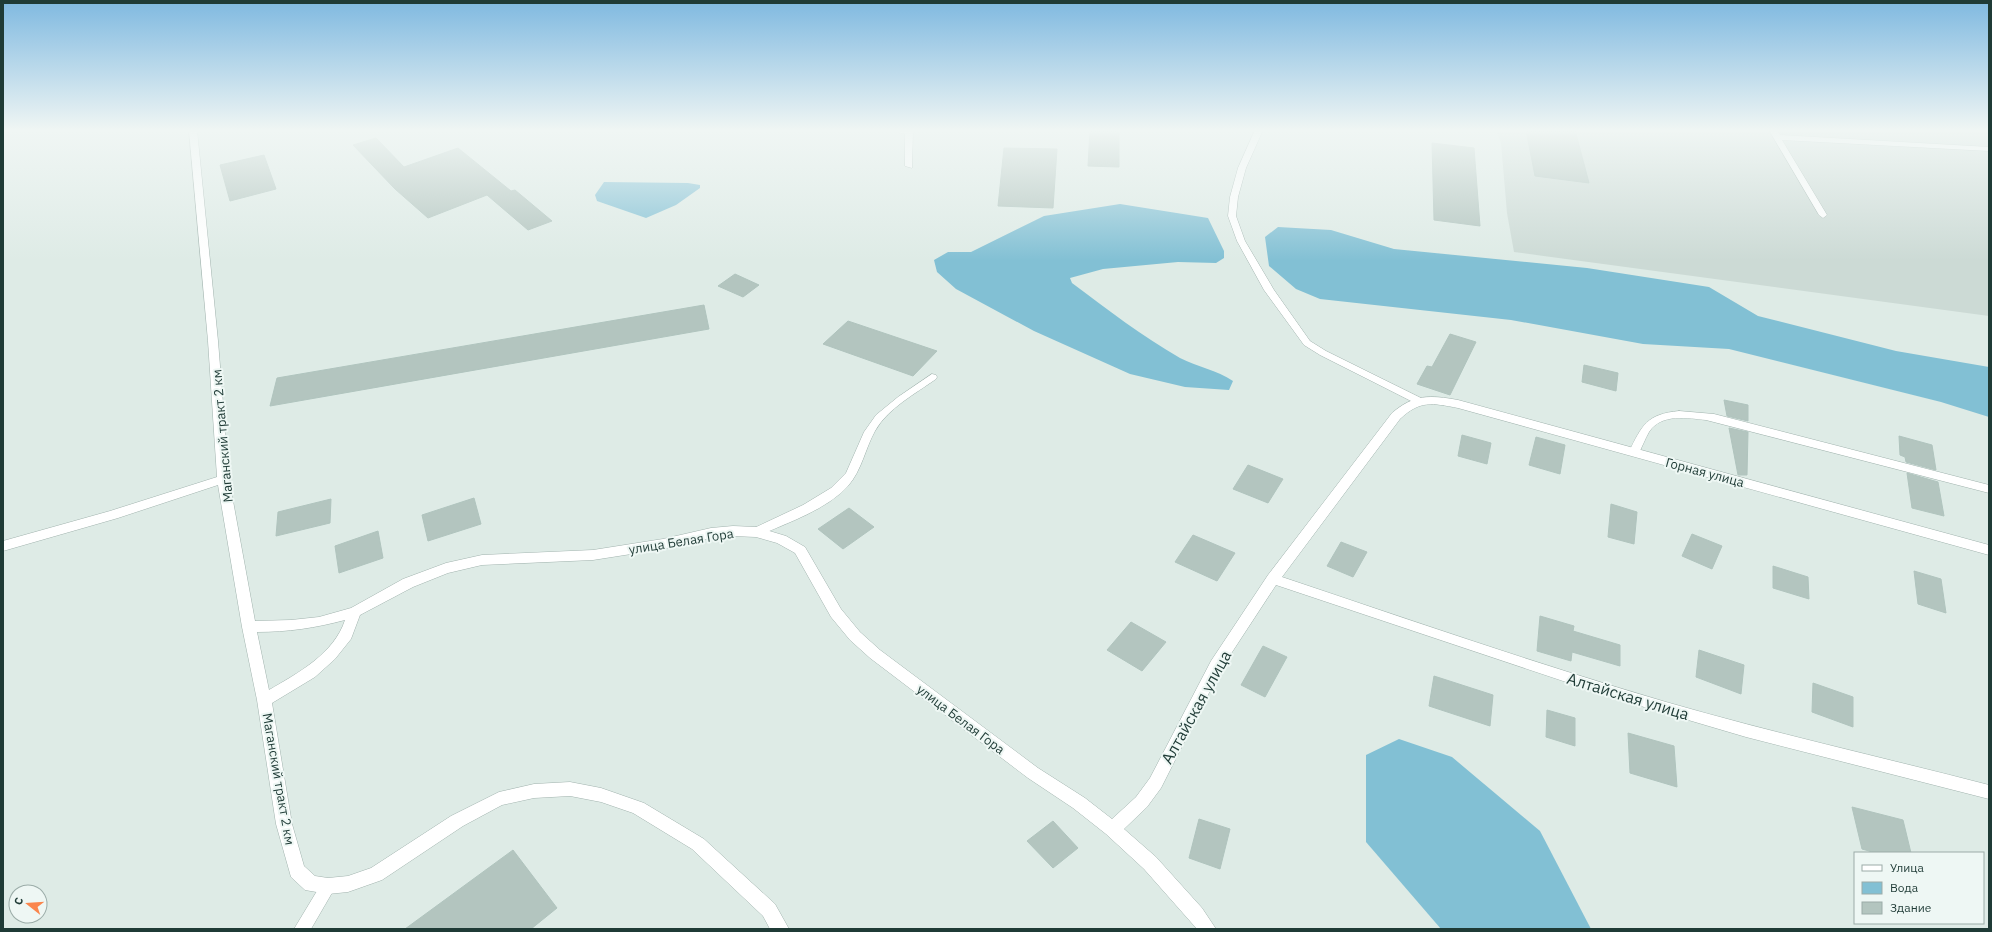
<svg xmlns="http://www.w3.org/2000/svg" width="1992" height="932" viewBox="0 0 1992 932" font-family="'IBM Plex Sans',sans-serif">
  <style>
    .built { fill: #ccdad5 }
    .water { fill: #82c0d4 }
    .building { fill: #b3c5bf; stroke: #b0c4be }
    .lines { fill: none; stroke-linecap: round; stroke-linejoin: round }
    .service-casing { stroke: #a1b3ae; stroke-width: 1 }
    .minor-casing { stroke: #a1b3ae; stroke-width: 1 }
    .service { fill: #fff; fill-rule: evenodd }
    .minor { fill: #fff; fill-rule: evenodd }
    .labels { text-anchor: middle; stroke-width: 4; stroke-linejoin: round; paint-order: stroke }
    .street-label { font-size: 13px; fill: #1f3b36; stroke: #eef7f4 }
    .near-street-label { font-size: 16px; fill: #1f3b36; stroke: #eef7f4 }
  </style>
  <rect width="100%" height="100%" fill="#deebe6"/>
  <path class="built" d="M1496 130H1989V316L1514 252 1507 213 1501 143Z"/>
  <g class="water">
    <path d="M604 182 688 183 700 185V188L676 205 646 218 597 201 595 195Z"/>
    <path d="M1120 204 1208 218 1224 251V258L1216 263 1178 262 1103 269 1070 278 1072 283C1108 310 1142 336 1180 358 1197 367 1217 370 1233 381L1229 390 1185 387 1130 374 1034 331 956 289 937 272 934 260 948 252H971L1044 216Z"/>
    <path d="M1278 227 1331 230 1394 249 1587 268 1709 287 1758 316 1896 351 1989 367V417L1941 402 1729 349 1643 344 1511 320 1320 299 1296 289 1269 266 1265 237Z"/>
    <path d="M1399 739 1452 757 1540 831 1591 929H1441L1366 842V755Z"/>
  </g>
  <g class="building">
    <path d="M1090 130H1119V167L1088 166Z"/>
    <path d="M1526 130H1575L1589 183 1535 176Z"/>
    <path d="M376 138 404 167 458 148 511 191 515 190 552 221 528 230 487 195 428 218 395 189 353 145Z"/>
    <path d="M1432 143 1474 148 1480 226 1434 220Z"/>
    <path d="M1004 148 1057 149 1053 208 998 206Z"/>
    <path d="M264 155 276 189 230 201 220 165Z"/>
    <path d="M735 274 759 285 743 297 718 286Z"/>
    <path d="M704 305 709 329 270 406 277 378Z"/>
    <path d="M848 321 937 351 913 376 823 344Z"/>
    <path d="M1450 334 1476 342 1450 395 1417 384 1427 366 1432 367Z"/>
    <path d="M1584 365 1618 373 1616 391 1582 382Z"/>
    <path d="M1724 400 1748 405V421L1727 416Z"/>
    <path d="M1729 428 1748 432 1747 475H1738Z"/>
    <path d="M1462 435 1491 443 1487 464 1458 456Z"/>
    <path d="M1899 436 1932 445 1936 470 1906 462 1905 457 1900 455Z"/>
    <path d="M1536 437 1565 445 1560 474 1529 465Z"/>
    <path d="M1248 465 1283 479 1268 503 1233 489Z"/>
    <path d="M1907 473 1938 482 1944 516 1912 508Z"/>
    <path d="M474 498 481 524 428 541 422 515Z"/>
    <path d="M331 499 330 523 276 536 278 512Z"/>
    <path d="M1611 504 1637 512 1634 544 1608 537Z"/>
    <path d="M849 508 874 527 843 549 818 529Z"/>
    <path d="M378 531 383 558 339 573 335 546Z"/>
    <path d="M1692 534 1722 546 1712 569 1682 556Z"/>
    <path d="M1193 535 1235 553 1217 581 1175 562Z"/>
    <path d="M1341 542 1367 552 1353 577 1327 566Z"/>
    <path d="M1773 566 1808 577 1809 599 1773 588Z"/>
    <path d="M1914 571 1941 579 1946 613 1918 604Z"/>
    <path d="M1540 616 1574 626 1573 631 1620 645V666L1572 652 1571 661 1537 651Z"/>
    <path d="M1131 622 1166 642 1142 671 1107 650Z"/>
    <path d="M1263 646 1287 657 1265 697 1241 685Z"/>
    <path d="M1699 650 1744 665 1741 694 1696 677Z"/>
    <path d="M1434 676 1493 695 1490 726 1429 706Z"/>
    <path d="M1813 683 1853 697V727L1812 712Z"/>
    <path d="M1547 710 1575 718V746L1546 737Z"/>
    <path d="M1628 733 1674 746 1677 787 1630 773Z"/>
    <path d="M1852 807 1903 820 1911 853H1876L1862 849Z"/>
    <path d="M1199 819 1230 829 1220 869 1189 858Z"/>
    <path d="M1053 821 1078 848 1053 868 1027 841Z"/>
    <path d="M513 850 557 908 531 929H405Z"/>
  </g>
  <g class="lines">
    <defs>
      <g id="service">
        <path d="M887 130H913L912 168 905 166V134Z"/>
        <path d="M1255 130H1263L1246 168 1238 197 1236 216 1245 241 1274 290 1310 341 1326 351 1423 399 1424 401 1423 403H1415L1320 355 1304 345 1264 290 1237 241 1228 216 1230 197 1238 168Z"/>
        <path d="M1769 130H1777L1780 135 1989 147V151L1782 140 1827 215 1823 218 1819 215Z"/>
        <path d="M932 374 936 375 937 377 936 379C915 394 888 408 875 431 865 449 862 470 848 486 826 510 789 522 760 535H752L750 532 752 529 803 505 831 488 846 473 864 432 876 415 898 397Z"/>
        <path d="M1679 411 1714 414 1989 485V493L1706 420C1688 418 1661 413 1649 432 1645 439 1642 447 1638 455H1630L1629 452C1642 425 1647 414 1679 411Z"/>
        <path d="M328 879 333 881 336 886 311 929H294L323 881Z"/>
      </g>
      <path id="minor" d="M189 130H197L218 341 229 479 255 621 291 620 319 617 351 608 403 579 446 563 482 555 593 550 663 539 711 528 733 526 756 527 786 536 805 547 841 609 860 632 880 650 1038 768 1085 798 1112 819 1136 797 1150 778 1211 661 1268 575 1392 413C1414 394 1430 395 1458 400L1989 545V555L1458 408C1432 403 1420 400 1400 419L1282 577C1410 620 1537 664 1666 702 1773 733 1881 757 1989 785V799L1746 737 1617 699 1276 585 1221 669 1161 788 1147 807 1124 829 1156 857 1202 908 1216 929H1197L1144 869 1106 834 1073 808 1028 778 870 658 850 640 831 617 795 553 777 543 756 537 733 536 711 538 663 549 593 560 482 565 448 573 413 587 360 615 351 639 335 659 315 677 272 703 292 824 304 866 315 876 328 878 348 876 371 868 451 816 499 792 534 784 570 782 601 788 644 803 704 839 775 904 789 929H770L763 916 692 849 633 813 601 802 570 796 534 798 502 805 463 826 382 880 348 892 328 894 305 890 291 877 276 824 257 700 242 627 218 485 118 518 3 551V541L110 511 217 477 208 341ZM345 620C334 654 298 673 269 690L257 632C288 632 315 628 345 620Z"/>
    </defs>
    <use href="#service" class="service-casing"/>
    <use href="#minor" class="minor-casing"/>
    <use href="#service" class="service"/>
    <use href="#minor" class="minor"/>
  </g>
  <linearGradient id="sky" x2="0" y2="1"><stop stop-color="#7fb9e0"/><stop offset="0.5" stop-color="#f0f6f4"/><stop offset="1" stop-color="#f0f6f4" stop-opacity="0"/></linearGradient>
  <rect width="1992" height="261" fill="url(#sky)"/>
  <g class="labels">
    <g class="street-label">
      <text transform="translate(222 436) rotate(-95)" y="5">Маганский тракт 2 км</text>
      <text transform="translate(1705 472) rotate(15)" y="5">Горная улица</text>
      <text transform="translate(681 541) rotate(-9)" y="5">улица Белая Гора</text>
      <text transform="translate(961 719) rotate(37)" y="5">улица Белая Гора</text>
      <text transform="translate(279 779) rotate(80)" y="5">Маганский тракт 2 км</text>
    </g>
    <g class="near-street-label">
      <text transform="translate(1628 696) rotate(17)" y="6">Алтайская улица</text>
      <text transform="translate(1196 707) rotate(-61)" y="6">Алтайская улица</text>
    </g>
  </g>
  <rect width="1992" height="932" fill="none" stroke="#1f3b36" stroke-width="8"/>
  <rect x="1854" y="852" width="130" height="72" fill="#eef7f4" stroke="#9baca8"/>
  <rect x="1862" y="865" width="20" height="6" fill="#ffffff" stroke="#9baca8"/>
  <text x="1890" y="872" font-size="12" fill="#1f3b36">Улица</text>
  <rect x="1862" y="882" width="20" height="12" fill="#82c0d4" stroke="#9baca8"/>
  <text x="1890" y="892" font-size="12" fill="#1f3b36">Вода</text>
  <rect x="1862" y="902" width="20" height="12" fill="#b3c5bf" stroke="#9baca8"/>
  <text x="1890" y="912" font-size="12" fill="#1f3b36">Здание</text>
  <g transform="translate(28 904) rotate(287)"><circle r="19" fill="#eef7f4" stroke="#9baca8"/>
  <path d="M0-3L7 15L0 10L-7 15Z" fill="#fa864d"/>
  <text y="-6" font-size="11" font-weight="bold" text-anchor="middle" fill="#1f3b36">С</text>
  </g>
</svg>
